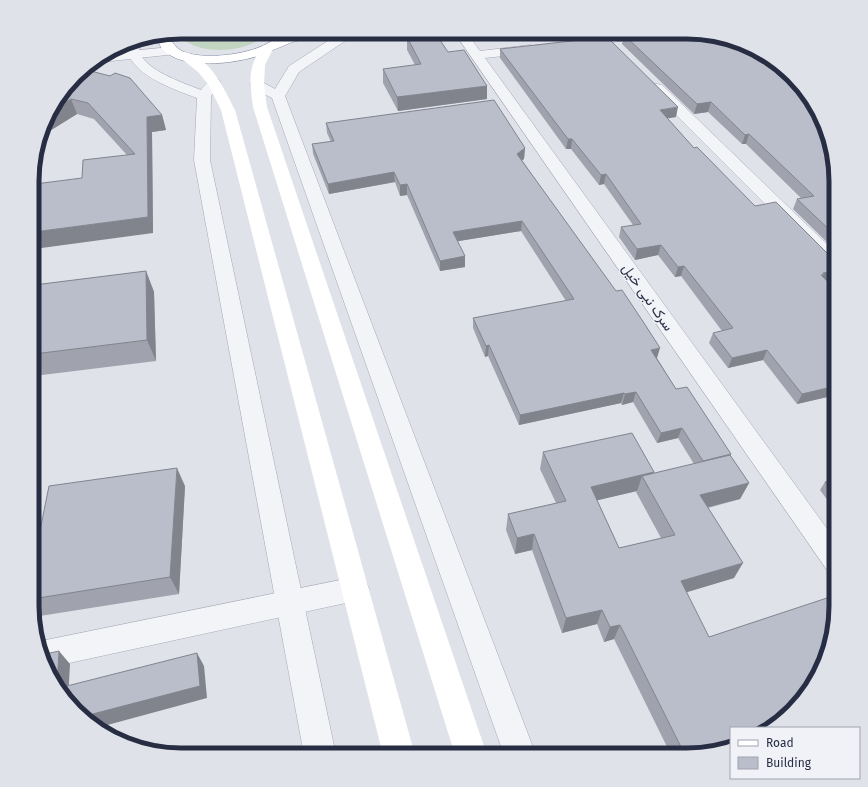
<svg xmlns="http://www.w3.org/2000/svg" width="868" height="787" viewBox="0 0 868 787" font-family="'Fira Sans',Vazirmatn,sans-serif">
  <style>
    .green { fill: #c2d5c0 }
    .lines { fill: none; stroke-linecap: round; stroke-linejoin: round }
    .minor-casing { stroke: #a5a8b5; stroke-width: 1 }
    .tertiary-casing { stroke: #a5a8b5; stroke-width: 1 }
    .trunk-casing { stroke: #868da2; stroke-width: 1 }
    .minor { fill: #f3f4f8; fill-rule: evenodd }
    .tertiary { fill: #f3f4f8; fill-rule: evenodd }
    .secondary { fill: #fff; fill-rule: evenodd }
    .trunk { fill: #fff; fill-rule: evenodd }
    .wall { fill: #a0a3ae; fill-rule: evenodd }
    .shaded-wall { fill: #82848d }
    .building { fill: #babdca; stroke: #82848d }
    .labels { text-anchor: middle; stroke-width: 3; stroke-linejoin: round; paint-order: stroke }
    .street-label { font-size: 14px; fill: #272d43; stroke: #f0f2f7 }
    .rim { fill: none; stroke: #272d43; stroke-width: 5 }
  </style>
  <rect width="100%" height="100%" fill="#e0e2ea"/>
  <path class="green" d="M183 32H267C252 53 202 56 183 39Z"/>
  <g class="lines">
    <defs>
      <g id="minor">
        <path d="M352 32H378L376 35 345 41 299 72 285 96 536 755H504L272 98 252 88 250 85 252 82 257 81 262 82 275 89 289 66 337 35Z"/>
        <path d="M454 32H466L480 51 530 45 535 46 536 49 535 52 530 53 485 58 836 541V574L827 570Z"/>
        <path d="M628 32 659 33 657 36 653 37 580 46 575 45 574 42 575 39 580 38Z"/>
        <path d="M138 39C139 45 138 52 142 57 153 73 184 83 201 90 207 83 209 78 219 80L221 83 211 96 210 160 336 755H304L194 160 197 98C173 89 127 74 126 44Z"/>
        <path d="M657 84 662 85 836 253V270L829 268 652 91 650 88 652 85Z"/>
      </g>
      <g id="tertiary">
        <path d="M171 47 176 48 178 51 176 54 102 62 97 61 110 53Z"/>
        <path d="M355 577 365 580 369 589 365 598 355 601 46 668 43 663 38 642 41 641Z"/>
      </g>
      <path id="trunk" d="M281 32H293L291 35 303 32H323L321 35C309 38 295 40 283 46 274 49 267 53 258 56 232 64 184 70 163 50 160 47 158 40 156 36L168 34C172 42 175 48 184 52 207 61 267 54 281 32Z"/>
    </defs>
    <use href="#minor" class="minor-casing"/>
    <use href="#tertiary" class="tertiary-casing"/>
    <use href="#trunk" class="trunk-casing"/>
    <use href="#minor" class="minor"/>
    <use href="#tertiary" class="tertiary"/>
    <g class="secondary">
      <path d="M267 45 272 46 273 49 265 65 264 85 267 107 487 755H455L253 107C250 81 247 69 262 46Z"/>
      <path d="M185 52C211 58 224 89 235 110L415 755H383L221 110 208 84 198 72 178 56 180 53Z"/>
    </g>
    <use href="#trunk" class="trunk"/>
  </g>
  <g class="wall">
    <path d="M624 35 836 171V251L793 209 797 199 801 198 746 144H742L708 112 694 114 622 44Z"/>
    <path d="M407 37 448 52 487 86V99L398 111 383 83V69L415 65 407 50Z"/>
    <path d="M500 49 676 117 667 118 694 148 755 206 833 259 836 260V280L828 282 836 395 797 404 763 360 728 368 709 343 713 333 722 331 681 276 675 277 658 255 635 260 619 237 621 227 633 225 604 184 599 185 571 149H566L500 58Z"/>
    <path d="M83 69 162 115 166 130 152 132 153 233 82 178 127 155 94 119 77 114 40 137 52 106Z"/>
    <path d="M326 123 525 148 524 159 522 160 657 358 676 389 730 456 749 483 740 499 708 508 734 578 687 592 697 755H671L614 639 604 642 597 624 562 633 532 550 515 554 506 530 508 514 556 503 540 469 543 452 654 473 694 464 678 438 657 443 633 402 622 405 621 403 519 425 488 356 485 357 473 328V318L566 301 521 231 458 241 465 267 440 271 407 195 400 196 395 182 329 194 313 154 312 144 331 142 327 133ZM637 491 636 492 661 538 619 548 597 500Z"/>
    <path d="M146 271 154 292 156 361 34 376V285Z"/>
    <path d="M836 479V512L820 490 825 482Z"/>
    <path d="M185 486 179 594 40 616 39 614 32 615 33 560Z"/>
  </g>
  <g class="shaded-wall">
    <path d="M487 86V99L398 111 397 97Z"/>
    <path d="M71 99 77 114 40 137 50 112Z"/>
    <path d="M711 102 708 112 694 114 697 104Z"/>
    <path d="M678 107 676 117 658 120 660 110Z"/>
    <path d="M162 115 166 130 152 132 153 233 34 249V232L148 217 147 117Z"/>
    <path d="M749 134 746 144H742L745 135Z"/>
    <path d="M568 139H572L571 149H566Z"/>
    <path d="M525 148 524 159 516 164 517 154Z"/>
    <path d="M394 172 395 182 329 194 328 184Z"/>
    <path d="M606 174 604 184 599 185 601 175Z"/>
    <path d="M407 184V195L400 196V185Z"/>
    <path d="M522 221 521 231 453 242V232Z"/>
    <path d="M661 245 658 255 635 260 637 249Z"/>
    <path d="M465 256V267L440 271V261Z"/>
    <path d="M684 266 681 276 675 277 678 267Z"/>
    <path d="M146 271 154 292 156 361 147 340Z"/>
    <path d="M836 271V280L820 284 821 275 823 273Z"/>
    <path d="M489 345 488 356 485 357 486 346Z"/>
    <path d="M660 348 657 358 648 360 651 350Z"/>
    <path d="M767 350 763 360 728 368 732 358Z"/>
    <path d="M836 386V395L797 404 802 394Z"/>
    <path d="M636 392 633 402 622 405 625 394Z"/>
    <path d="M624 393 621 403 519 425 520 415Z"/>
    <path d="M682 428 678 438 657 443 661 433Z"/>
    <path d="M731 454 726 464 698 471 703 461Z"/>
    <path d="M177 468 185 486 179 594 170 577Z"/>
    <path d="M654 472 648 488 642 476 637 491 586 503 591 487Z"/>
    <path d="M749 483 740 499 692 511 700 495Z"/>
    <path d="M534 534 532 550 515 554 517 538Z"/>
    <path d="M743 563 734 578 674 596 681 581Z"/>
    <path d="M602 610 597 624 562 633 566 618Z"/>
    <path d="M620 625 614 639 604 642 610 627Z"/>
    <path d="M59 651 70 664 68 701 63 695 57 685Z"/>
    <path d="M197 653 204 666 207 698 100 727 85 716Z"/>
  </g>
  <g class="building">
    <path d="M646 32H697L753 47 799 83 825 124 836 171V236L797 199 814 196 749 134 745 135 711 102 697 104 624 35Z"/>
    <path d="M436 34 448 52 464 50 487 86 397 97 383 69 421 64 407 37Z"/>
    <path d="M607 37 678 107 660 110 694 148 697 147 755 206 776 202 833 259 836 260V271L823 273 824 275H821L836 290V386L802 394 767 350 732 358 713 333 733 328 684 266 678 267 661 245 637 249 621 227 641 224 606 174 601 175 572 139H568L500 49Z"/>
    <path d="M83 69 110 76 115 73 130 78 162 115 147 117 148 217 34 232 35 184 82 178 83 160 135 154 88 103 71 99 50 112 52 106Z"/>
    <path d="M494 100 525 148 517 154 616 291 622 290 644 323 660 348 651 350 676 389 687 387 731 454 703 461 682 428 661 433 636 392 625 394 624 393 520 415 489 345 486 346 473 318 574 299 522 221 453 232 465 256 440 261 407 184 400 185 394 172 328 184 312 144 334 141 326 123Z"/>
    <path d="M146 271 147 340 34 354V285Z"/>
    <path d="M632 433 654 472 591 487 619 548 675 535 642 476 730 455 749 483 700 495 743 563 681 581 709 637 836 595V606L825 663 785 718 769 728H731V747L697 755H685L620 625 610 627 602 610 566 618 534 534 517 538 508 514 566 501 543 452Z"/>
    <path d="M177 468 170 577 32 599 33 560H34L49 486Z"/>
    <path d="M836 479V496L825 482Z"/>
    <path d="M59 651 57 685 43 663 41 655Z"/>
    <path d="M197 653 200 686 85 716 69 704 59 688Z"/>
  </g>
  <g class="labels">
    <g class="street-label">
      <text transform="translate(648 297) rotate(55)" y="5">سرک نبی خیل</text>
    </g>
  </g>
  <path d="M0 0H868V787H0ZM181 39H687A142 142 0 0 1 829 181V606A142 142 0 0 1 687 748H181A142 142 0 0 1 39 606V181A142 142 0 0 1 181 39Z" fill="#e0e2e9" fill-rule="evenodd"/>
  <path class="rim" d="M181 39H687A142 142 0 0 1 829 181V606A142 142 0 0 1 687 748H181A142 142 0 0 1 39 606V181A142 142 0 0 1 181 39Z"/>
  <rect x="730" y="727" width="130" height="52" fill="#f0f2f7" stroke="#a0a3af"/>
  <rect x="738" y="740" width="20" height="6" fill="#ffffff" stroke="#a0a3af"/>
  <text x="766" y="747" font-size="12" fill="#272d43">Road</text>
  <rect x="738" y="757" width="20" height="12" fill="#babdca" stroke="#a0a3af"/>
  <text x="766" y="767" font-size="12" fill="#272d43">Building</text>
</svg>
